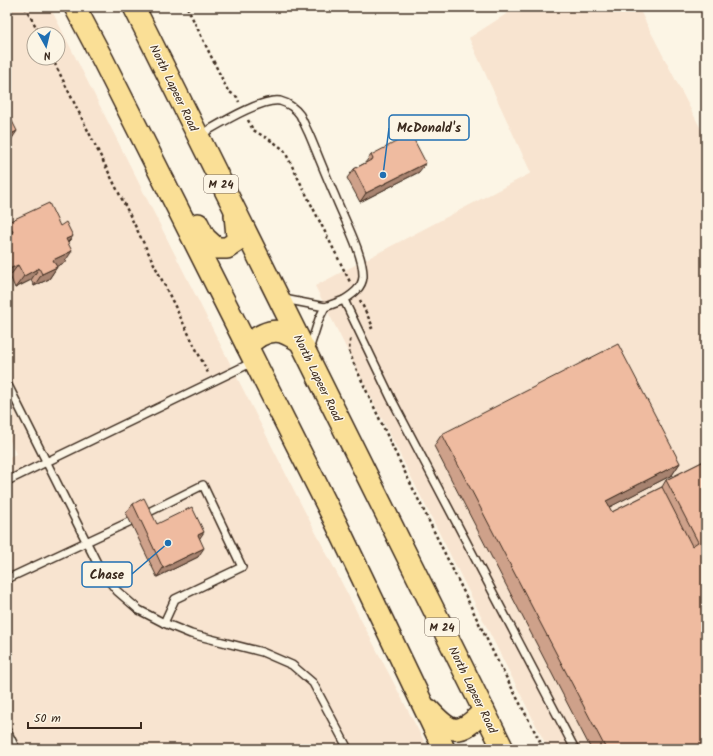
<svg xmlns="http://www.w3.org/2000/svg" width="713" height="756" viewBox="0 0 713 756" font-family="Kalam,sans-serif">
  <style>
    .built { fill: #f8e4d0; fill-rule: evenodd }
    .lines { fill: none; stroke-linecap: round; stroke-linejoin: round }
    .lane-casing { stroke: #3b2a1e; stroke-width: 10 }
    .primary-casing { stroke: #3b2a1e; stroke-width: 24 }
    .path { stroke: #3b2a1e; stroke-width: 2.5; stroke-dasharray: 3 3; stroke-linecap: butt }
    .lane { stroke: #fcf5e5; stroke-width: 7 }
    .primary { stroke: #fadf96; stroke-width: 21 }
    .wall { fill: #cea18a; stroke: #3b2a1e }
    .shaded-wall { fill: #a78370; stroke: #3b2a1e }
    .building { fill: #efbba0; stroke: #3b2a1e }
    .labels { text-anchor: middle; stroke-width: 3; stroke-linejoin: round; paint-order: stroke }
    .shield { fill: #fcf5e5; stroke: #75675a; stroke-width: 1 }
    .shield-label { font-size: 11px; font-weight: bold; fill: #3b2a1e }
    .street-label { font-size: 12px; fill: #3b2a1e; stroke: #fcf5e5 }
    .leader { fill: none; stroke: #1f6fb2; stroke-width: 1.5 }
    .callout-dot { fill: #1f6fb2; stroke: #fcf5e5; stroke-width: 1.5 }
    .callout { fill: #fcf5e5; stroke: #1f6fb2; stroke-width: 1.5 }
    .callout-label { font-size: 13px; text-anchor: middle; font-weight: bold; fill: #3b2a1e }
  </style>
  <rect width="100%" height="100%" fill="#fcf5e5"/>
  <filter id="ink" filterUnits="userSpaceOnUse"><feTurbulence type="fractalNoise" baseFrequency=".025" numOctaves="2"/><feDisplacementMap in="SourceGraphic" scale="8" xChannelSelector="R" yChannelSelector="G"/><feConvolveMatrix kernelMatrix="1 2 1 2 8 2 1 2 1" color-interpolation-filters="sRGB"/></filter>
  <g filter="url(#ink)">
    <g class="built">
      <path d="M7 7H50L302 506 428 749H7V458L16 454 7 434ZM34 34H58V58H34Z"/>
      <path d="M517 7H638L706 139V749H548L315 286 531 173 469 38Z"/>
    </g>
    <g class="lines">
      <defs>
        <g id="lane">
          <path d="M200 135C218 125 261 98 280 101 288 103 296 109 300 115 303 121 306 128 309 134 318 155 326 176 335 196 343 217 364 255 363 277 362 288 353 294 344 300"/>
          <path d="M284 299 325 307 344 300 391 398 575 749"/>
          <path d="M309 350 319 319 325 307"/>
          <path d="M7 383 101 571 117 591 139 610 164 623 191 634 262 652 292 665 313 683 348 749"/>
          <path d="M7 481 253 362"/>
          <path d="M143 515 203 485 242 567 175 599 164 623"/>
          <path d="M7 579 131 521"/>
          <path d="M7 731 16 749"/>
        </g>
        <g id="primary">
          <path d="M75 7 103 60 336 523 444 749"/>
          <path d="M134 7 503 749"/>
          <path d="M198 224 205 238 216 248H227L236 242 237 236 235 215"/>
          <path d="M247 346C256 337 269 329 282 332 288 334 294 338 300 341"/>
          <path d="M429 710C453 736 460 735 484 711"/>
        </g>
      </defs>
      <use href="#lane" class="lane-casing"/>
      <use href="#primary" class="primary-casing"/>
      <g class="path">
        <path d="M25 7 40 34"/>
        <path d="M187 7 228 91 237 97 239 102"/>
        <path d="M52 58 208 373"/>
        <path d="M248 120 253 130 275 143 284 150 350 282"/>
        <path d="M360 300 373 327 369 329"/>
        <path d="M351 340 350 341 349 351 354 364 394 450 454 572 495 656 544 749"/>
      </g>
      <use href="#lane" class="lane"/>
      <use href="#primary" class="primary"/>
    </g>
    <g class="wall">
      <path d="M371 155 419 172 360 202 347 178 354 169 365 163Z"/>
      <path d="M8 222 60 226 73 236 68 242 64 263 56 266 57 267 49 279 34 286 31 280 15 288 10 276 7 278V224Z"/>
      <path d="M442 434 680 463 672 475 609 507 612 512 662 487 666 480 706 460V749H591L434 446Z"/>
      <path d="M133 504 157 524 200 539 198 557 157 577 126 513Z"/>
    </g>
    <g class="shaded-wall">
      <path d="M17 131 11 140 7 142V136Z"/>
      <path d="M426 163 419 172 360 202 366 193Z"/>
      <path d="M73 236 64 247 66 239Z"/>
      <path d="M72 251 64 263 45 272 53 260Z"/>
      <path d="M18 265 10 276 7 278V270Z"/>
      <path d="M57 267 49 279 34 286 42 274Z"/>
      <path d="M39 268 31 280 15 288 24 276Z"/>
      <path d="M680 463 672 475 598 513 606 501Z"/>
      <path d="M204 532 198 541V535Z"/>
      <path d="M204 548 198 557 157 577 163 568Z"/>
    </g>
    <g class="building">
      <path d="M7 111 17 131 7 136Z"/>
      <path d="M411 134 426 163 366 193 354 169 373 159 371 155Z"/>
      <path d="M49 203 60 226 66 222 73 236 66 239 72 251 53 260 57 267 42 274 39 268 24 276 18 265 7 270V235L13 232 8 222Z"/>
      <path d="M618 344 680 463 606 501 612 512 662 487 692 546 698 542 666 480 706 460V749H606L442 434Z"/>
      <path d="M144 498 157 524 192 507 204 532 198 535 204 548 163 568 133 504Z"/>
    </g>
  </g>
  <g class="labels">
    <g class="shield">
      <rect x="204" y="175" width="34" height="18" rx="3"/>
      <rect x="425" y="618" width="34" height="18" rx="3"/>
    </g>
    <g class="shield-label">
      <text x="221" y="188">M 24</text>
      <text x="442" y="631">M 24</text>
    </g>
    <g class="street-label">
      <text transform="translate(174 88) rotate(64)" y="4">North Lapeer Road</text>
      <text transform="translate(318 378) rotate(64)" y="4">North Lapeer Road</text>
      <text transform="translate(473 690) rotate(64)" y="4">North Lapeer Road</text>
    </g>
  </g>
  <path class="leader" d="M383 175L389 128M168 543L132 574"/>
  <g class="callout-dot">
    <circle cx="383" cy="175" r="4"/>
    <circle cx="168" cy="543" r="4"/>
  </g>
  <g class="callout">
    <rect x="389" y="115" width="80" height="25" rx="4"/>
    <rect x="82" y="562" width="50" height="25" rx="4"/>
  </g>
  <g class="callout-label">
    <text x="429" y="132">McDonald's</text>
    <text x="107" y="579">Chase</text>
  </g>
  <rect width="713" height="756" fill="none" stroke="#fcf5e5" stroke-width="24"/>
  <rect x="12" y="12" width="689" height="732" fill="none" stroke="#3b2a1e" stroke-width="1.5" filter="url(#ink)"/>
  <g transform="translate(46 46) rotate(172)"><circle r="19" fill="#fcf5e5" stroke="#afa495"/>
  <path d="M0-3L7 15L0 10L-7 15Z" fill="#1f6fb2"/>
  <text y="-6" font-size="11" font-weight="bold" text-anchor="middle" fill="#3b2a1e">N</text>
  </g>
  <path d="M28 722v6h113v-6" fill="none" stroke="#3b2a1e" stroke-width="2"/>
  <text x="34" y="722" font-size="12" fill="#3b2a1e" stroke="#fcf5e5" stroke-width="3" paint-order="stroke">50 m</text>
</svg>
